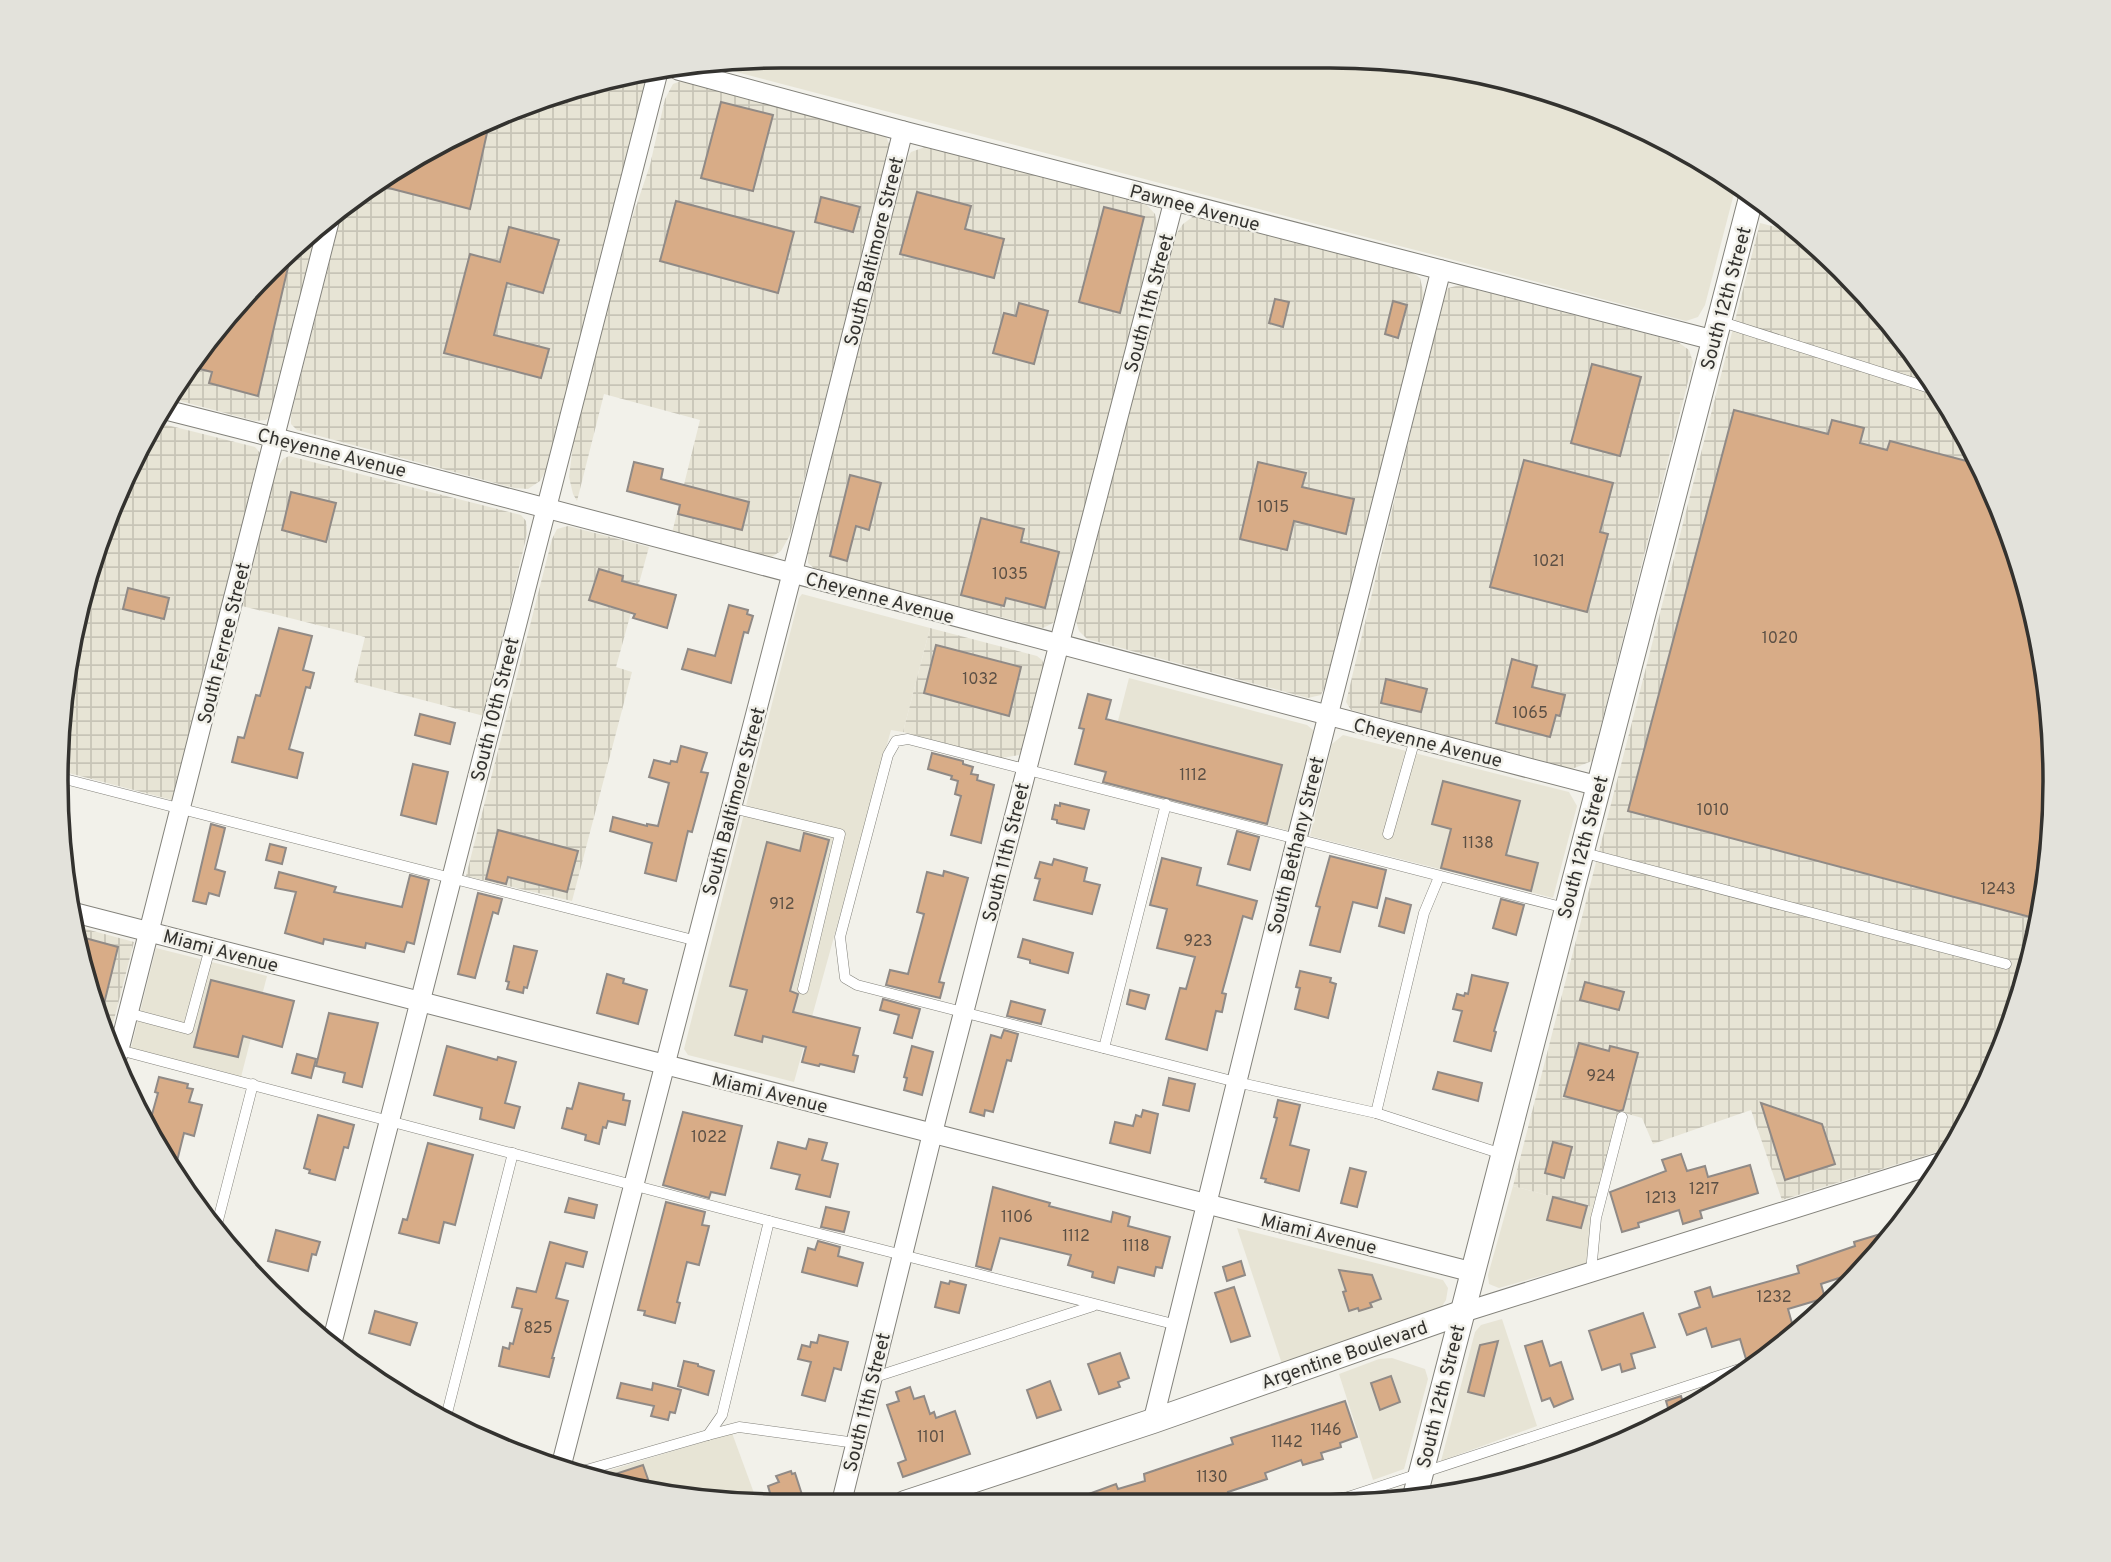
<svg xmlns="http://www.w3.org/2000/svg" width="2111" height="1562" viewBox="0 0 2111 1562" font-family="Overpass,sans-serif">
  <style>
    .built { fill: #e7e4d5 }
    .industrial { fill: url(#industrial-grid) }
    .building { fill: #d8ac87; stroke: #908a86; stroke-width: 2 }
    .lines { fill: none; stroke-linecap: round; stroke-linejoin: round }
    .service-casing { stroke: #83827b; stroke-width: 11 }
    .minor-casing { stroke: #83827b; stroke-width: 21 }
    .tertiary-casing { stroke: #83827b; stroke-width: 26 }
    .service { stroke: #fff; stroke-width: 10 }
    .minor { stroke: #fff; stroke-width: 19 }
    .tertiary { stroke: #fff; stroke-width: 24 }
    .labels { text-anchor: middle; stroke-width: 5; stroke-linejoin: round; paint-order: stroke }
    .number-label { font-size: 16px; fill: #5c5045 }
    .street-label { font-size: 19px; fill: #33322f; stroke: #f2f1ea }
    .rim { fill: none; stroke: #33322f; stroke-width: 3.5 }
  </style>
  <defs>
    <pattern id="industrial-grid" width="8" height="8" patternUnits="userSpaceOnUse" patternTransform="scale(1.75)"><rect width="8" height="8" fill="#e7e4d5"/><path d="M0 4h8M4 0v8" fill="none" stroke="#c7c4b7"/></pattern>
  </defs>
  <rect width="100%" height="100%" fill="#f2f1ea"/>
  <g class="built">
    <path d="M781 56 1377 58 1517 81 1608 111 1737 182 1705 305 1698 317 1686 321 710 65Z"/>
    <path d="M802 594 930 628 903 732 891 730 794 1082 688 1055 684 1049 799 598Z"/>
    <path d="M1129 678 1307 725 1313 730V741L1290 831 1102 783Z"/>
    <path d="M1343 735 1569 792 1577 806 1553 898 1310 836 1332 744Z"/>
    <path d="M156 948 267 976 241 1077 131 1048Z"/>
    <path d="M1513 1186 1595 1208 1586 1263 1499 1288 1489 1284 1488 1275Z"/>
    <path d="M1237 1228 1443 1280 1448 1288 1446 1300 1440 1309 1282 1364Z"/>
    <path d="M1502 1319 1537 1426 1441 1461 1475 1332 1481 1325Z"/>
    <path d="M1392 1358 1425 1369 1428 1379 1404 1469 1373 1480 1339 1374 1379 1359Z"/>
    <path d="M732 1433 758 1504H733L591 1476Z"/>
  </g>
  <g class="industrial">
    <path d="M644 74 646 90 548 467 540 481 528 489 514 488 297 430 291 424V415L342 212 418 153 593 81Z"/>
    <path d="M683 80 886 136 890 147 790 535 781 551 770 558 672 533 700 420 604 394 577 501 573 494 569 477 574 437 616 266 650 165 665 99 673 84Z"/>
    <path d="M925 147 947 150 1145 203 1155 214 1157 224 1061 608 1053 623 1043 628 816 570 808 563V551L902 166 911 152Z"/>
    <path d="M1195 215 1411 271 1420 278 1424 295 1419 319 1327 682 1321 695 1308 698 1087 639 1079 631 1076 621 1174 237 1183 224Z"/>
    <path d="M1760 223 1800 233 1842 268 1905 340 1980 461 2030 594 2053 734 2049 876 2016 1014 1956 1146 1782 1200 1751 1110 1653 1144 1642 1118 1621 1112 1595 1208 1513 1186Z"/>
    <path d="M316 231 272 414 266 420 255 421 169 398 206 340 268 269Z"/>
    <path d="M1460 285 1678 342 1689 350 1693 362 1592 761 1572 769 1351 710 1346 702 1443 297 1448 288Z"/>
    <path d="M155 422 255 447 260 453 172 800 61 771 70 640 131 460Z"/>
    <path d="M289 456 521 515 526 521 527 534 484 716 354 682 365 637 242 606 276 470 283 459Z"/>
    <path d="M568 526 649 547 616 667 632 672 572 901 466 876 552 539 557 529Z"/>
    <path d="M930 628 1037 656 1042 660 1044 665 1025 745 1019 755 1001 758 903 732Z"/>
    <path d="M71 925 134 942 108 1043 106 1042Z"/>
  </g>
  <g class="building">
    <path d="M721 102 773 115 753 191 701 178Z"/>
    <path d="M489 124 470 209 377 185 418 153Z"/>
    <path d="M917 192 971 206 965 229 1004 239 994 278 900 254Z"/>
    <path d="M821 197 860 207 853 232 815 222Z"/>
    <path d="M676 201 794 232 778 293 660 261Z"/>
    <path d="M1104 207 1144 217 1120 313 1079 302Z"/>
    <path d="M509 227 559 240 543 293 507 283 494 335 549 349 541 378 444 353 470 254 500 262Z"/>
    <path d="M292 250 258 396 209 383 212 372 200 369 204 352 199 350 206 340 268 269Z"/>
    <path d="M1275 299 1289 302 1283 327 1269 323Z"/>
    <path d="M1393 301 1407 305 1398 338 1385 334Z"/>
    <path d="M1019 303 1048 311 1034 364 993 353 1004 313 1016 316Z"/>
    <path d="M1592 364 1641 377 1620 456 1571 443Z"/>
    <path d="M1734 410 1828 434 1832 420 1864 428 1860 443 1887 450 1890 441 1982 465 2030 594 2053 734 2049 876 2043 903 2034 900 2030 917 1628 811Z"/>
    <path d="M1524 460 1613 483 1600 532 1608 534 1587 612 1490 587Z"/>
    <path d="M634 462 663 469 661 479 749 502 742 530 678 514 680 505 627 491Z"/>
    <path d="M1258 462 1306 473 1302 487 1354 499 1346 534 1294 521 1287 550 1240 539Z"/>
    <path d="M850 475 881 483 869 530 856 526 847 561 830 556Z"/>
    <path d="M291 492 336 503 326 542 282 530Z"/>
    <path d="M981 518 1024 529 1021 542 1059 552 1045 608 1006 598 1004 606 961 595Z"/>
    <path d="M599 569 623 576 622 581 676 595 667 628 633 618 635 614 589 600Z"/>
    <path d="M128 588 169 598 164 619 123 609Z"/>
    <path d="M729 605 748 610 747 614 753 616 748 633 744 632 731 683 682 669 688 649 715 656Z"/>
    <path d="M279 628 312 636 303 670 314 673 310 688 306 687 289 749 303 753 297 778 232 762 238 737 244 738 256 695 260 696Z"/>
    <path d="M936 645 1021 667 1009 716 924 693Z"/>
    <path d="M1512 659 1537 666 1532 687 1565 695 1560 716 1556 715 1550 737 1496 723Z"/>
    <path d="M1386 679 1427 689 1421 712 1381 703Z"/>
    <path d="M1088 694 1111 700 1106 719 1282 765 1267 824 1103 782 1106 772 1075 764 1084 729 1079 728Z"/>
    <path d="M420 714 455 723 450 744 415 735Z"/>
    <path d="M681 746 707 753 701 772 708 773 692 832 688 831 676 881 645 873 652 843 610 831 613 817 647 826V824L658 826 669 783 649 777 654 760 670 764 671 761 677 762Z"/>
    <path d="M932 753 963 761V764L973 767 971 774 978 775 977 780 994 785 981 843 951 835 961 796 955 794 958 781 951 779 952 776 928 769Z"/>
    <path d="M413 764 448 772 436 824 401 815Z"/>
    <path d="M1443 781 1520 801 1506 855 1538 863 1531 891 1441 868 1451 829 1432 824Z"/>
    <path d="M1060 803 1089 810 1084 829 1057 823V820L1052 819 1055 805 1060 806Z"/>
    <path d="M211 824 225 828 215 869 225 872 219 896 209 893 206 904 193 901Z"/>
    <path d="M498 830 578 851 567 892 508 877 506 884 486 879Z"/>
    <path d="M1237 831 1259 837 1250 870 1228 864Z"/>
    <path d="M804 833 829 840 790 991 798 994 793 1012 860 1028 853 1055 858 1056 854 1072 820 1064 819 1066 802 1062 806 1047 763 1036 762 1042 735 1035 747 990 730 986 767 842 800 851Z"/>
    <path d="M270 844 286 848 282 864 266 860Z"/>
    <path d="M1330 856 1386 870 1377 908 1353 902 1340 952 1310 945 1320 907 1316 906Z"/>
    <path d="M1162 858 1201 868 1197 885 1257 901 1252 919 1243 916 1222 993 1226 994 1222 1012 1216 1011 1207 1050 1166 1039 1180 988 1186 989 1195 957 1157 948 1167 909 1150 905Z"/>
    <path d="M1054 859 1087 868 1084 881 1100 885 1092 914 1034 900 1040 879 1035 878 1040 862 1052 865Z"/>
    <path d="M944 871 968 878 939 982 944 983 940 998 886 985 890 970 908 974 924 914 917 912 927 872 943 876Z"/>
    <path d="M279 872 336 887 334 892 402 907 410 875 429 880 414 944 407 942 404 952 366 943 365 948 324 939 323 944 285 933 296 892 275 888Z"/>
    <path d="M478 893 502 899 498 914 493 912 475 978 458 974Z"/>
    <path d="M1386 898 1411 905 1404 933 1379 926Z"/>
    <path d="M1501 899 1524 905 1516 935 1493 928Z"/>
    <path d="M74 935 118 947 100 1020 76 941Z"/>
    <path d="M1023 939 1073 953 1068 973 1030 963V960L1018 957Z"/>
    <path d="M514 946 537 951 527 988 524 987 523 993 507 989 509 982 506 981Z"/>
    <path d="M1300 971 1331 978 1330 982 1336 984 1328 1018 1295 1009 1300 988 1296 987Z"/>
    <path d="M607 974 624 979 623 983 647 990 638 1024 597 1013Z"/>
    <path d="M1472 975 1508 983 1494 1031 1496 1032 1491 1051 1454 1041 1462 1011 1453 1009 1457 994 1464 996 1465 993 1468 994Z"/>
    <path d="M211 980 294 1001 282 1047 243 1036 238 1057 194 1047Z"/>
    <path d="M1585 982 1624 992 1619 1010 1580 1000Z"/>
    <path d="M1130 990 1149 995 1145 1009 1127 1004Z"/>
    <path d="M883 999 920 1009 912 1038 894 1033 899 1015 880 1010Z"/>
    <path d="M1011 1001 1045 1010 1041 1024 1007 1016Z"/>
    <path d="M329 1013 378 1023 362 1087 343 1082 345 1073 316 1066Z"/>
    <path d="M1004 1030 1018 1034 1011 1061 1007 1060 993 1112 985 1110 984 1116 970 1112 991 1035 1001 1038Z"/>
    <path d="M1579 1043 1609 1051 1610 1046 1638 1053 1623 1110 1619 1111 1564 1096Z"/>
    <path d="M447 1046 497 1060 498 1057 516 1062 505 1103 520 1107 514 1128 480 1119 482 1108 434 1095Z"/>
    <path d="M912 1046 933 1052 922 1095 904 1090 907 1078 904 1077Z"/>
    <path d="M297 1054 316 1059 311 1078 292 1073Z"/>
    <path d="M1438 1072 1482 1083 1478 1101 1433 1089Z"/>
    <path d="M159 1077 188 1084 187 1088 193 1089 189 1102 202 1105 194 1136 184 1133 175 1169 149 1125 158 1093 155 1092Z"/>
    <path d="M1169 1078 1195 1084 1189 1111 1163 1105Z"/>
    <path d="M579 1083 624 1094 623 1100 630 1101 625 1125 608 1121 606 1128 603 1127 599 1144 585 1140 586 1135 562 1128 567 1108 572 1109Z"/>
    <path d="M1278 1100 1300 1105 1290 1145 1309 1150 1299 1191 1265 1182 1266 1179 1261 1178 1277 1118 1274 1117Z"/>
    <path d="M1761 1103 1822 1124 1835 1164 1785 1180Z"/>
    <path d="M1143 1110 1158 1114 1150 1153 1110 1143 1115 1122 1133 1126 1136 1115 1141 1117Z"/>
    <path d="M683 1112 742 1126 725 1195 711 1192 709 1198 663 1185Z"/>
    <path d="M318 1115 354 1125 348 1148 344 1147 335 1180 309 1173 310 1170 304 1168Z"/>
    <path d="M809 1139 827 1143 822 1160 838 1164 830 1197 796 1189 800 1175 771 1168 778 1142 806 1149Z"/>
    <path d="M1553 1142 1572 1147 1564 1178 1545 1173Z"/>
    <path d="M428 1143 473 1155 455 1225 444 1222 439 1243 399 1233 403 1219 407 1220Z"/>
    <path d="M1681 1154 1687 1171 1705 1166 1708 1177 1750 1165 1758 1193 1700 1211 1702 1218 1683 1224 1679 1210 1638 1223 1639 1227 1622 1232 1610 1192 1666 1171 1662 1160Z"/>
    <path d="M1350 1168 1366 1172 1357 1207 1341 1203Z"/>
    <path d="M993 1187 1050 1203 1049 1206 1111 1222 1113 1212 1130 1217 1128 1226 1170 1237 1162 1268 1156 1267 1154 1276 1118 1267 1114 1283 1092 1277 1093 1272 1068 1265 1071 1255 1000 1238 991 1270 976 1266Z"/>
    <path d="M1553 1197 1587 1206 1581 1228 1547 1220Z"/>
    <path d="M569 1198 597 1205 594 1218 565 1212Z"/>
    <path d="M666 1202 705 1212 702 1225 709 1226 699 1265 687 1262 677 1302 680 1303 675 1323 644 1315 645 1311 638 1310Z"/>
    <path d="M826 1207 849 1212 844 1232 821 1227Z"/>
    <path d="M1897 1229 1875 1259 1863 1270 1821 1284 1825 1298 1788 1309 1795 1334 1776 1351 1746 1359 1740 1339 1712 1347 1706 1328 1687 1335 1679 1314 1700 1307 1695 1292 1710 1287 1713 1297 1799 1273 1797 1266 1855 1246 1854 1242Z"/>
    <path d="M276 1230 320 1242 316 1255 312 1254 308 1271 268 1261Z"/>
    <path d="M818 1241 840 1247 838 1256 863 1263 857 1286 802 1272 808 1248 815 1250Z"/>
    <path d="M550 1242 587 1252 583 1267 566 1263 556 1298 568 1301 552 1358H554L549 1377 499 1366 503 1347 509 1349 510 1343 513 1344 522 1309 512 1307 517 1288 536 1292Z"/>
    <path d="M1241 1261 1245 1275 1227 1281 1223 1267Z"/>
    <path d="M1339 1270 1372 1275 1381 1299 1370 1303 1372 1307 1359 1311 1358 1308 1349 1311 1343 1292 1346 1291Z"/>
    <path d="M950 1281 966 1285 959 1313 935 1307 941 1282 949 1284Z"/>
    <path d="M1234 1287 1250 1336 1231 1342 1215 1293Z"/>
    <path d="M375 1311 417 1323 410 1345 369 1333Z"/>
    <path d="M1643 1313 1655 1347 1631 1354 1635 1368 1622 1372 1620 1364 1602 1370 1589 1331Z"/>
    <path d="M819 1335 848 1342 841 1370 834 1368 825 1401 802 1395 811 1362 798 1359 802 1345 810 1347 811 1342 817 1343Z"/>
    <path d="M1498 1341 1484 1396 1468 1392 1480 1345Z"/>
    <path d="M1542 1341 1550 1366 1561 1362 1573 1399 1554 1407 1550 1398 1542 1401 1525 1346Z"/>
    <path d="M1120 1353 1129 1378 1118 1382 1120 1387 1099 1394 1088 1364Z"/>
    <path d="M684 1361 698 1364V1366L714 1371 708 1395 678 1386Z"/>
    <path d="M1391 1376 1400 1402 1380 1410 1371 1383Z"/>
    <path d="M1050 1381 1061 1410 1037 1418 1027 1390Z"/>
    <path d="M621 1383 652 1390 653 1383 681 1390 675 1413 670 1412 668 1420 651 1416 654 1406 617 1398Z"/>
    <path d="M910 1387 914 1399 924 1396 930 1414 934 1412 936 1418 955 1411 970 1454 903 1477 898 1463 906 1460 887 1405 899 1401 896 1392Z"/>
    <path d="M1681 1396 1684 1406 1670 1415 1666 1401Z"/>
    <path d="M1345 1401 1357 1437 1340 1443 1341 1447 1321 1453 1323 1459 1303 1465 1301 1460 1265 1473 1267 1479 1228 1492 1229 1495 1210 1501 1073 1502 1072 1500 1116 1484 1118 1489 1145 1481 1144 1474 1233 1444 1231 1438Z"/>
    <path d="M643 1465 651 1488 603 1478Z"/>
    <path d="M791 1471 792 1474 795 1473 805 1504H785L783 1500 773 1503 768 1486 779 1482 776 1476Z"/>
  </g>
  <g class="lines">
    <defs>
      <g id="service">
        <path d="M1719 321 1936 390"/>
        <path d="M61 778 697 941"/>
        <path d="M732 808 840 834 803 989"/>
        <path d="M1388 834 1415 739"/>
        <path d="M1581 852 2006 964"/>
        <path d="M1439 877 1424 913 1376 1113 1236 1082 857 985 845 978 840 937 888 755 896 741 908 739 1565 908"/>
        <path d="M128 1013 188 1029 210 948"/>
        <path d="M108 1047 769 1221 722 1415 708 1435 576 1473"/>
        <path d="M1104 1048 1166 804"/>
        <path d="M1376 1113 1502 1154"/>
        <path d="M769 1221 1177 1325"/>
        <path d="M215 1232 253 1084"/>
        <path d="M1591 1272 1596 1218 1622 1117"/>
        <path d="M872 1378 1093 1306"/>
        <path d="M445 1421 513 1153"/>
        <path d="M708 1435 739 1427 856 1443"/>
        <path d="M1339 1500 1761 1362"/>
      </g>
      <g id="minor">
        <path d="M678 70 903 131 1713 340"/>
        <path d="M162 409C642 530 1119 662 1598 786"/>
        <path d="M68 911 1472 1272"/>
        <path d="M115 1065 329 222"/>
        <path d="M1461 1313 1945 1161"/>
        <path d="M331 1346C442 922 548 497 658 72"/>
        <path d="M1153 1421 1297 838 1441 270"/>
        <path d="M560 1470 792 574 903 131"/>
        <path d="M841 1504 937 1115 1174 201"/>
      </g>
      <g id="tertiary">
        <path d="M1414 1500 1752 194"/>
        <path d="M905 1503 1153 1421 1461 1313"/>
      </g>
    </defs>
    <use href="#service" class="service-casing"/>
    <use href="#minor" class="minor-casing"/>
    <use href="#tertiary" class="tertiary-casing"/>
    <use href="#service" class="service"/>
    <use href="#minor" class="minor"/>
    <use href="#tertiary" class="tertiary"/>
  </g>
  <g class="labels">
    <g class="number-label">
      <text x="1273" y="512">1015</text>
      <text x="1549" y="566">1021</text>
      <text x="1010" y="579">1035</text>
      <text x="1780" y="643">1020</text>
      <text x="980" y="684">1032</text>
      <text x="1530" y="718">1065</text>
      <text x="1193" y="780">1112</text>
      <text x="1713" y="815">1010</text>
      <text x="1478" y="848">1138</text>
      <text x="1998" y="894">1243</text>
      <text x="782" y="909">912</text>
      <text x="1198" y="946">923</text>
      <text x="1601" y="1081">924</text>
      <text x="709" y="1142">1022</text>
      <text x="1704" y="1194">1217</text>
      <text x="1661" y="1203">1213</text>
      <text x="1017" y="1222">1106</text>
      <text x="1076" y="1241">1112</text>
      <text x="1136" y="1251">1118</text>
      <text x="1774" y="1302">1232</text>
      <text x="538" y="1333">825</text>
      <text x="1326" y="1435">1146</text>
      <text x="931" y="1442">1101</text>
      <text x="1287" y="1447">1142</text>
      <text x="1212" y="1482">1130</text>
    </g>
    <g class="street-label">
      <text transform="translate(1195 207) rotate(15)" y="7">Pawnee Avenue</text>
      <text transform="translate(873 251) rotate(-76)" y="7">South Baltimore Street</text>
      <text transform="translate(1725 298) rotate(-75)" y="7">South 12th Street</text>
      <text transform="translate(1148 303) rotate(-75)" y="7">South 11th Street</text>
      <text transform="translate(332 452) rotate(14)" y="7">Cheyenne Avenue</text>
      <text transform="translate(880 597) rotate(15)" y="7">Cheyenne Avenue</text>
      <text transform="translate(223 643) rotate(-76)" y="7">South Ferree Street</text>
      <text transform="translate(494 709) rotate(-76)" y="7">South 10th Street</text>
      <text transform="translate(1428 742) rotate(14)" y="7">Cheyenne Avenue</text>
      <text transform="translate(733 801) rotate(-75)" y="7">South Baltimore Street</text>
      <text transform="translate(1295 845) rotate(-76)" y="7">South Bethany Street</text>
      <text transform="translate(1582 847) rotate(-75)" y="7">South 12th Street</text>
      <text transform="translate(1005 852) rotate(-76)" y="7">South 11th Street</text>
      <text transform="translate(221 950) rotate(15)" y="7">Miami Avenue</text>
      <text transform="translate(770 1092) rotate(14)" y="7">Miami Avenue</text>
      <text transform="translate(1319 1233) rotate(14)" y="7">Miami Avenue</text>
      <text transform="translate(1344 1354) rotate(-19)" y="7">Argentine Boulevard</text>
      <text transform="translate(1440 1396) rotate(-76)" y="7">South 12th Street</text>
      <text transform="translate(866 1402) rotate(-76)" y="7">South 11th Street</text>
    </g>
  </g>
  <path d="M0 0H2111V1562H0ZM781 68H1330A713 713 0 0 1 2043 781V781A713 713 0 0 1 1330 1494H781A713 713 0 0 1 68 781V781A713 713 0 0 1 781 68Z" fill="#e3e2db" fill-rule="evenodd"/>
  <path class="rim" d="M781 68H1330A713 713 0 0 1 2043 781V781A713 713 0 0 1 1330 1494H781A713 713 0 0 1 68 781V781A713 713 0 0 1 781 68Z"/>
</svg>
